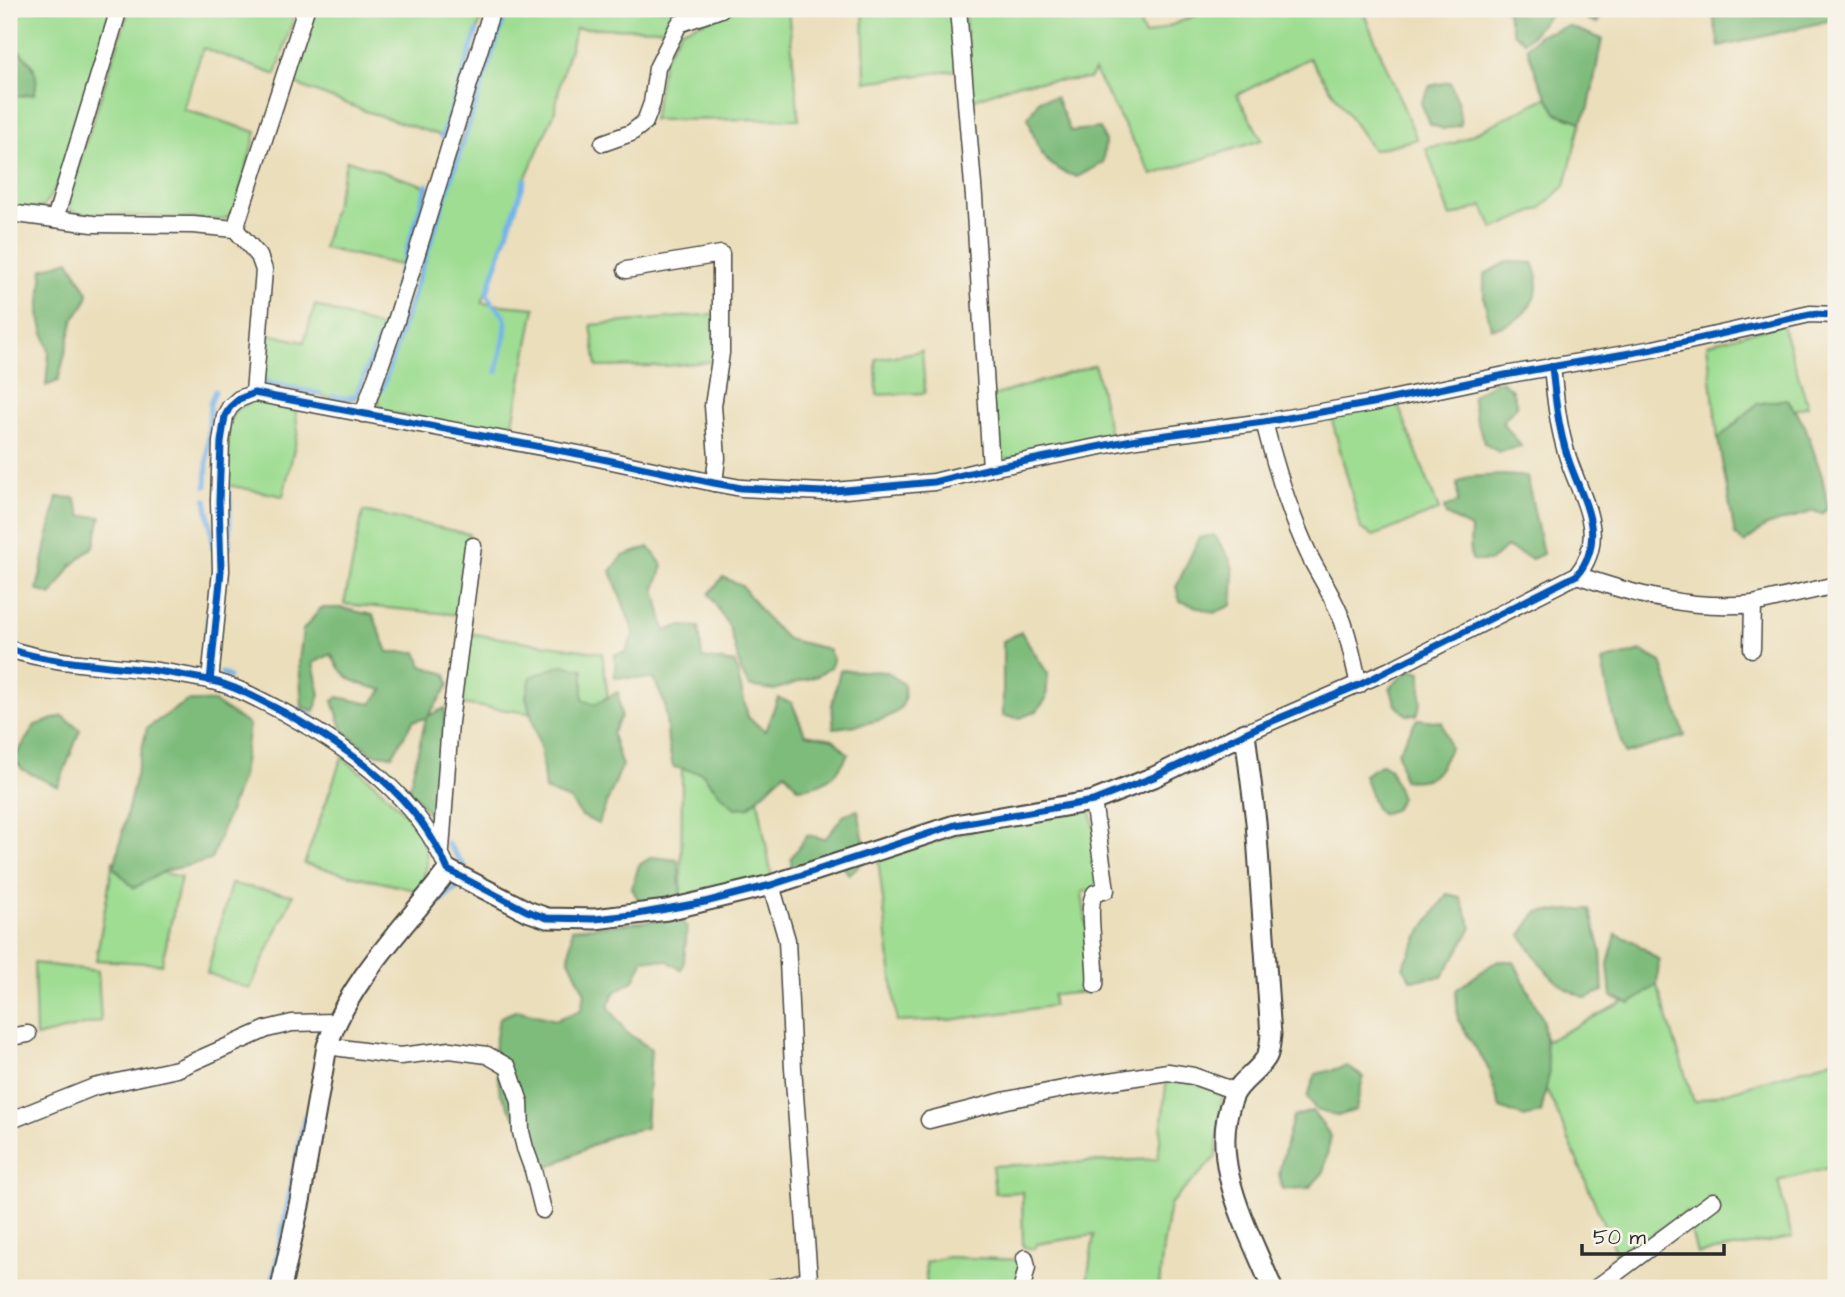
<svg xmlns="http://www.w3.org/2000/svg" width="1845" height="1297" viewBox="0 0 1845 1297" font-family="'Architects Daughter',sans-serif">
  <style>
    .green { fill: #9edd92; stroke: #64845e; stroke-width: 2 }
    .forest { fill: #7ebc7c; stroke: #547454; stroke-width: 2 }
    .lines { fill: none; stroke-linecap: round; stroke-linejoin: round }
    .stream { stroke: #75b4e8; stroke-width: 5 }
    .minor-casing { stroke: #484641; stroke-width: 19 }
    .tertiary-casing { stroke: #484641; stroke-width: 23 }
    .minor { stroke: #fff; stroke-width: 16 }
    .tertiary { stroke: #fff; stroke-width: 19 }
    .cycleway-casing { stroke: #f7f3e8; stroke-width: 11 }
    .cycleway { stroke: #0057b8; stroke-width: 7 }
  </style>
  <rect width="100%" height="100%" fill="#f7f3e8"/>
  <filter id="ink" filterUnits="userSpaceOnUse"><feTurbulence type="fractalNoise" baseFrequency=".0143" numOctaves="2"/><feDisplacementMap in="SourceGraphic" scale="14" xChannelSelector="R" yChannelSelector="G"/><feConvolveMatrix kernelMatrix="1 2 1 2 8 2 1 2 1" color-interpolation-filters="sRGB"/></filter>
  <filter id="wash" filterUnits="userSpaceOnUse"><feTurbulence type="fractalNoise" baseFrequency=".00686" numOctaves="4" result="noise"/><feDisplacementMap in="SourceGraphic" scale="28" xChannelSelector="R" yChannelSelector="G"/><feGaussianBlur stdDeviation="1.57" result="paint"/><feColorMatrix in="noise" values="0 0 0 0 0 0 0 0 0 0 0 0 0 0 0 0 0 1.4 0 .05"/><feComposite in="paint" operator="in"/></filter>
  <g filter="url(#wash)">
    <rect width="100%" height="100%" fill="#ebdebb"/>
    <g class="green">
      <path d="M9 9H112L59 182 43 207 25 209 9 204V97L34 94V67L9 41Z"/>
      <path d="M129 9H296L276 75 203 48 183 109 256 132 234 214 221 220 78 213 70 210 69 195Z"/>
      <path d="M315 9H484L445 137 368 112 292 83Z"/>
      <path d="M503 9H675L670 29 576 28 561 79 554 114 525 179 482 303 535 308 511 434 386 412 380 406 378 398Z"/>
      <path d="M738 9H788L799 119 653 120 664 59 681 30Z"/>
      <path d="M863 9H953L959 70 865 82Z"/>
      <path d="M964 9H1134L1145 36 1211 9H1362L1417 139 1373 150 1309 58 1237 95 1262 140 1152 175 1094 71 1089 79 1019 83 972 100Z"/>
      <path d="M1547 97 1556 113 1581 122 1565 186 1540 209 1493 229 1483 206 1450 217 1426 148 1455 143Z"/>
      <path d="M347 160 429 187 405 266 323 248Z"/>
      <path d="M315 305 385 329 357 398 345 401 259 383 264 333 304 342Z"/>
      <path d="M715 314 716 361 664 366 597 367 591 325Z"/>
      <path d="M1782 324 1808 406 1794 410 1787 399 1757 404 1718 439 1707 344Z"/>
      <path d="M922 351 925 393 877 395 876 359Z"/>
      <path d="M1095 365 1111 439 994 461 989 397Z"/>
      <path d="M253 400 295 405 298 432 283 496 227 485 228 430 234 412Z"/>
      <path d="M1398 404 1439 510 1374 536 1361 529 1331 416Z"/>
      <path d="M363 511 469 534V550L460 615 344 604Z"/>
      <path d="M467 633 602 653 608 697 595 704 583 700 526 696 530 713 460 704Z"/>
      <path d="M342 757C370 780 426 821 427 860 427 870 422 881 419 891L304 864Z"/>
      <path d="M752 765 772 879 681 903 682 769Z"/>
      <path d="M1091 810 1103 887 1082 892 1093 973 1089 992 1053 995V1006L950 1020 897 1022 878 858 985 827Z"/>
      <path d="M113 861 181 877 162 964 96 960Z"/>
      <path d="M231 884 293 895 250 989 207 973Z"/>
      <path d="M34 963 98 971 101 1021 36 1037Z"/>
      <path d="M1657 985 1694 1102 1836 1059V1166L1778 1181 1792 1238 1697 1254 1686 1212 1618 1259 1557 1112 1527 1051Z"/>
      <path d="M1167 1075 1223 1093 1216 1157 1170 1204 1163 1247 1159 1288H1086L1094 1235 1037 1244 1035 1249 1023 1247 1022 1192 995 1193 992 1166 1158 1159Z"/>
      <path d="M947 1257 1025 1260 1018 1288H927L925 1262Z"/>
    </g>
    <g class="forest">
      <path d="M1506 9H1557C1543 16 1538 33 1524 41L1513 33Z"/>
      <path d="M1578 9H1603V13L1597 23 1588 20Z"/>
      <path d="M1712 9H1836V19L1719 47Z"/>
      <path d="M1568 26 1602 39 1589 107 1581 122 1556 113 1538 79 1527 47 1539 35Z"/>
      <path d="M9 41C26 58 43 69 34 94L9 97Z"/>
      <path d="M1450 82 1458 102 1461 125 1443 129 1430 124 1421 103 1430 86Z"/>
      <path d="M1056 97 1070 131 1100 128 1105 142 1103 163 1077 177C1041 166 1039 151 1028 118L1039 100Z"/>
      <path d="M69 260 88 293 86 302 74 318 58 381 46 386 49 352 39 314 43 269Z"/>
      <path d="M1508 262 1533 263C1549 293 1521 327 1491 328L1484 299V274Z"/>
      <path d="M1500 380 1512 390 1517 406 1502 422 1521 446 1499 452 1485 444 1476 418 1472 396Z"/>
      <path d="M1787 399 1805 426 1822 476 1828 508 1822 514 1814 511 1766 526 1744 543 1735 535 1718 439 1757 404Z"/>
      <path d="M1504 475 1527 477 1543 554 1532 559 1506 547 1491 561H1473L1470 553 1471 528 1446 515 1444 508 1458 502 1457 483 1469 477Z"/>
      <path d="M57 497 75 498 81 516 101 517 94 546 71 566 52 595 37 590Z"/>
      <path d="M1214 535C1236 566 1235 567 1232 605L1214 613 1180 601 1176 587 1199 538Z"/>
      <path d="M649 547 663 566 655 589 665 631 679 626 699 627 702 658 735 663 748 717 765 731 778 698 792 703 805 734 833 739 848 754C836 777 824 787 798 788L785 772 749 807 735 808 716 790 702 773 673 767 668 742 665 704 654 679 615 677V654L626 652 634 633 611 571 623 556Z"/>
      <path d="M723 577 742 586 768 620 787 639 828 649 833 659 831 667 817 676 774 690 749 686 741 671 730 628 709 594Z"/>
      <path d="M321 608H341L373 615 388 652H417L422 666 446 674 449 685 428 716 445 708 439 826 409 789 426 718 413 721 392 756 372 753 343 731 333 701 338 697 371 704 383 690C355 683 344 681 331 654L313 663 320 695 314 711 302 707 299 661 303 630Z"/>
      <path d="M1021 632 1048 674 1046 699 1037 711 1020 718 1003 716V641Z"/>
      <path d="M1641 651 1661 662 1685 736 1625 754 1613 716 1602 661Z"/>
      <path d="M562 665 583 669V700L595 704 618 692 621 716 612 734 622 766 598 824 582 816 570 800 545 790 541 751 526 696 531 677Z"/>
      <path d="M1411 669 1421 672V702L1417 715H1407L1396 705 1390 687Z"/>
      <path d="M840 670 887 672 904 685C904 689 905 697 904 701 897 723 854 725 834 728L832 705Z"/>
      <path d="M187 701 214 702 249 725 242 777 211 860 165 871 134 888 114 868 147 728Z"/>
      <path d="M63 716 80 730 58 787 23 770 14 759 35 725Z"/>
      <path d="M1417 719 1442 722 1450 748C1437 775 1434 783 1403 780L1398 752Z"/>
      <path d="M1382 764 1390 769 1401 798 1394 810 1381 814 1376 809 1364 775Z"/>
      <path d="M858 810 863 837 870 856 849 874 837 860 792 876 791 858 807 835 825 839 845 814Z"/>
      <path d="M652 857 678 860 681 900 644 911 632 888 639 865Z"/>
      <path d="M1447 894 1460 897 1472 928 1442 977 1411 980 1403 967 1419 935Z"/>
      <path d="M1590 909 1601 951 1603 991 1586 998C1552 986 1540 964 1521 935L1537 912Z"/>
      <path d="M680 918 687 928 684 961 681 970 668 961 644 959 634 980 614 993 608 1006 626 1032 651 1049 646 1128 615 1134 541 1171 526 1134 500 1093 494 1050 499 1018 517 1010 556 1020 581 1010 585 993 569 959 572 929Z"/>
      <path d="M1616 934 1635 942 1659 960 1657 985 1630 1004 1611 996 1608 964Z"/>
      <path d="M1498 960 1514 962 1543 1020 1549 1074 1541 1113 1524 1117 1500 1108 1487 1066 1458 1020 1456 990Z"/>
      <path d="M1347 1066 1363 1077 1356 1110 1338 1116 1316 1110 1307 1097 1316 1074Z"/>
      <path d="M1312 1111 1331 1136 1323 1173 1309 1188 1282 1189 1279 1172 1293 1117Z"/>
    </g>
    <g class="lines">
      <g class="stream">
        <path d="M442 137 477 31"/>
        <path d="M394 291 427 185"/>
        <path d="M497 372C499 358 510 327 504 316 498 306 490 305 487 293L525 179"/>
        <path d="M261 381 321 394"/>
        <path d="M382 390 507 9"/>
        <path d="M333 396 347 398 356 395 385 324"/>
        <path d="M226 483 230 502 229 548"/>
        <path d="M206 486 210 404 215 391"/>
        <path d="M206 500 211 527 213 548"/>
        <path d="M203 656 209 614"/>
        <path d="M222 673 229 677"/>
        <path d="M279 701 314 718"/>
        <path d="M331 729 388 772 399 787"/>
        <path d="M447 843 465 867"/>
        <path d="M425 912 456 889"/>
        <path d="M272 1284 305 1115"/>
        <path d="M293 1288 297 1260"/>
      </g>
    </g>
  </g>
  <g filter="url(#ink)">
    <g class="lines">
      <defs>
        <g id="minor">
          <path d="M958 9 974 197 991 468"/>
          <path d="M603 143 631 133 645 122 652 103 657 68 679 24 721 9"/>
          <path d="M9 213 93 224 193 225 235 229 259 256 264 270 254 393"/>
          <path d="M55 219 119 9"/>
          <path d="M235 229 306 9"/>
          <path d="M626 270 721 254V353L713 406 717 458 714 483"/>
          <path d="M363 414 396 321 492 9"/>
          <path d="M1264 422C1276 469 1290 515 1311 559 1322 580 1335 600 1343 622 1350 642 1354 664 1359 685"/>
          <path d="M1577 575C1634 595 1692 610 1753 604L1752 649"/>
          <path d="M1753 604 1836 585"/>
          <path d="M9 649C51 663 96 664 140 669 163 671 186 676 209 680 236 686 262 701 287 714 353 751 418 797 448 870"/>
          <path d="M210 681 221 571 219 501 221 442 225 416 230 407 239 399 254 393 584 455 714 483 741 488 823 492 934 482 991 468 1137 439 1264 422 1373 403 1505 375 1653 349 1810 314 1836 315"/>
          <path d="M1245 733 1390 670 1577 575C1609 536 1581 498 1568 458 1558 428 1555 397 1552 366"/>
          <path d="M1093 801 1106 890 1095 893C1084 907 1098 962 1095 985"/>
          <path d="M441 850 450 722 473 546"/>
          <path d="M9 1037 28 1034"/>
          <path d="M327 1046 400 1056 450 1050 487 1055 508 1067 520 1102 521 1132 525 1148 533 1170 543 1210"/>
          <path d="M929 1120 1007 1100 1078 1086 1168 1072 1193 1076 1235 1091"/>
          <path d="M9 1121 94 1087 177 1069 267 1029 292 1023 335 1022"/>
          <path d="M771 1288 790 1285 809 1279 793 1068 787 940 771 885"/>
          <path d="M1022 1288 1027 1267 1025 1258"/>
          <path d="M1596 1288 1713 1201"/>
        </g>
        <path id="tertiary" d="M281 1288 300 1201 327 1046C350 979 406 926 448 870L527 911 547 918 595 919 667 910 771 885 955 825 1093 801 1154 777 1245 733 1256 822 1271 1035C1270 1041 1270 1050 1267 1056 1259 1072 1239 1081 1233 1097 1207 1161 1249 1230 1272 1288"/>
      </defs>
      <use href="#minor" class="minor-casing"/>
      <use href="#tertiary" class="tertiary-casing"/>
      <use href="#minor" class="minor"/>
      <use href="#tertiary" class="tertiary"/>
      <defs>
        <g id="cycleway">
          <path d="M9 649C51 663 96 664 140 669 163 671 186 676 209 680 236 686 262 701 287 714 353 751 418 797 448 870L527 911 547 918 595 919 632 915 705 902 771 885 955 825 1093 801 1154 777 1258 727 1359 685 1577 575C1609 536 1581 498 1568 458 1558 428 1555 397 1552 366"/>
          <path d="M210 681 221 571 219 501 221 442 225 416 230 407 239 399 254 393 584 455 714 483 741 488 823 492 934 482 991 468 1137 439 1264 422 1373 403 1505 375 1653 349 1810 314 1836 315"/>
        </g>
      </defs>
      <use href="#cycleway" class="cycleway-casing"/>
      <use href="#cycleway" class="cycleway"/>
    </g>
  </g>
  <rect width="1845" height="1297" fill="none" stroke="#f7f3e8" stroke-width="35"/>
  <path d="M1582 1244v10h142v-10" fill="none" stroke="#2b2b2b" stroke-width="3.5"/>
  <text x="1593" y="1244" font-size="21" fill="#2b2b2b" stroke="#f7f3e8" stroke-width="5" paint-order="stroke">50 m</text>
</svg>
